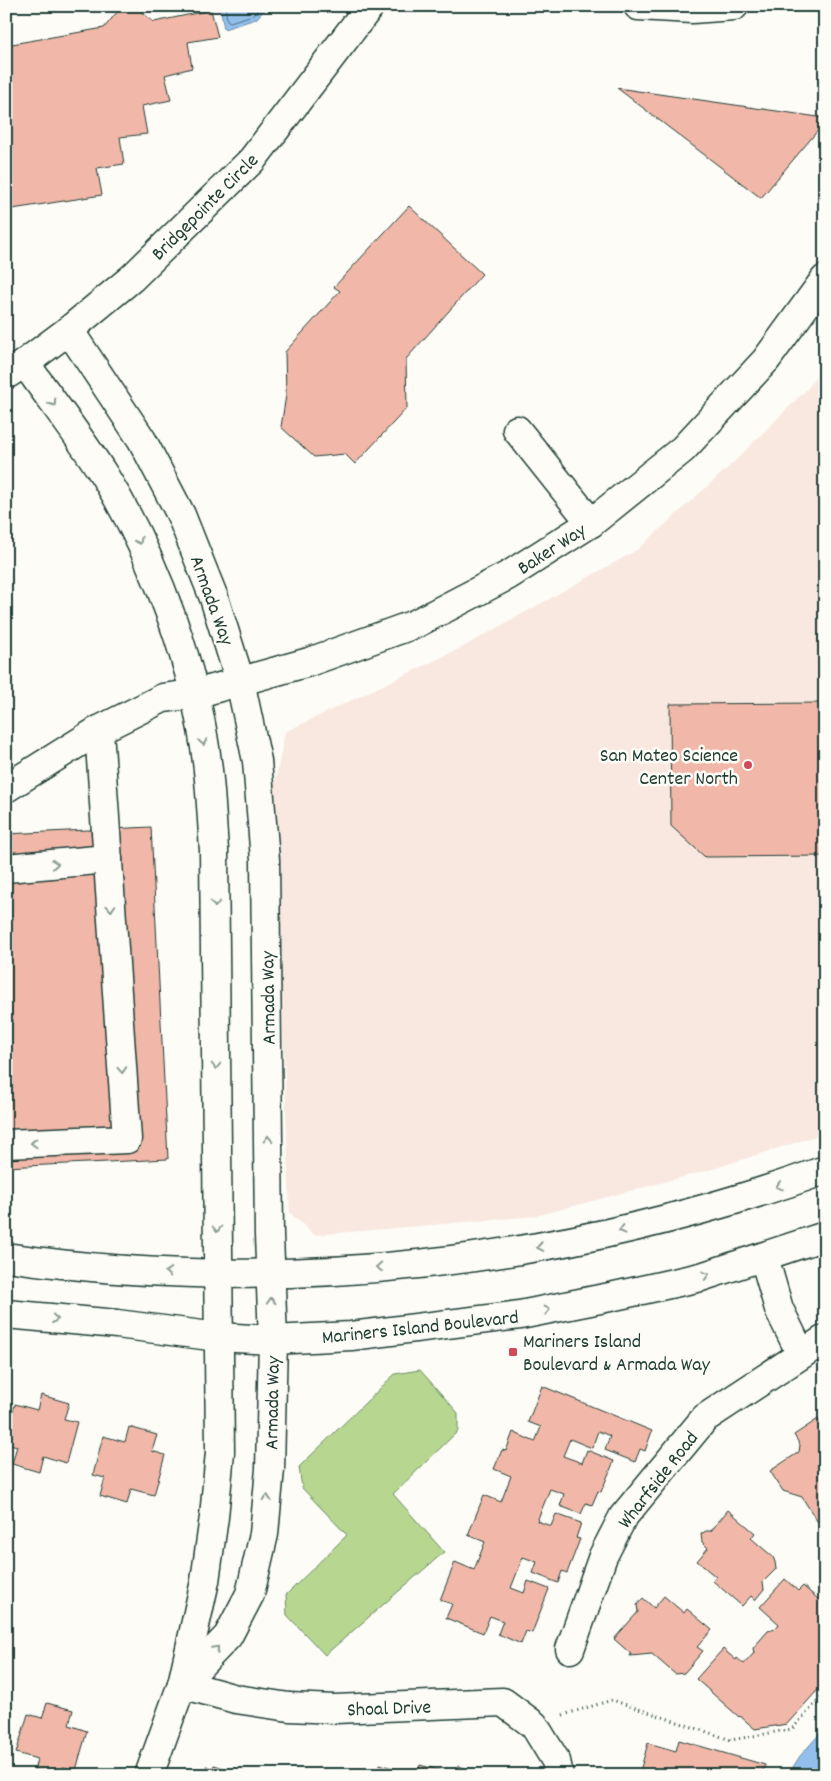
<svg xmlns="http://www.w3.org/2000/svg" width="831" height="1781" viewBox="0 0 831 1781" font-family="Dekko,sans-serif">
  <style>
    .built { fill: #f9e8e0 }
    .green { fill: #b7d791; stroke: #6b8a62 }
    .water { fill: #93bfed; stroke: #658ba3 }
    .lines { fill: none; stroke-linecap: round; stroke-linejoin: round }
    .shore { stroke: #4d717e; stroke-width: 1 }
    .building { fill: #f1b8a9; stroke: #1f3d34 }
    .minor-casing { stroke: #1f3d34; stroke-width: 31 }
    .major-casing { stroke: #1f3d34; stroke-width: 31 }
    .path { stroke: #1f3d34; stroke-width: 3; stroke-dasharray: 1 4; stroke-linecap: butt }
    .minor { stroke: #fdfcf7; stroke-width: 28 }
    .major { stroke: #fdfcf7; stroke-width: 28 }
    .oneway { stroke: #8e9c96 }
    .poi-dot { fill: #d1495b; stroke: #fdfcf7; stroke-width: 2 }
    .labels { text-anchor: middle; stroke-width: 5; stroke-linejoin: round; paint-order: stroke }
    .street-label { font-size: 20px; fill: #1f3d34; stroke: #fdfcf7 }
    .poi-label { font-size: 20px; fill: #1f3d34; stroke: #fdfcf7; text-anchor: end }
  </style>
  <rect width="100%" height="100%" fill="#fdfcf7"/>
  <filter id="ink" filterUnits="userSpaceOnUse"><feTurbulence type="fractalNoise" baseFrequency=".02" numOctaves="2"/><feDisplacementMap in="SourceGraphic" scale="10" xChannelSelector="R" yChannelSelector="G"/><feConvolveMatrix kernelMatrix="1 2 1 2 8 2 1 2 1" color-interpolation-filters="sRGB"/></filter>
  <g filter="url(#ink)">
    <path class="built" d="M825 363V1133L713 1169 536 1216 314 1235 290 1213 274 788 285 732 463 647 637 550 732 464 808 388Z"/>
    <path class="green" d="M420 1370 458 1413V1431L393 1494 444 1552 325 1655 287 1615 286 1595 347 1535 302 1488 299 1467 395 1374Z"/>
    <g class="water">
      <path d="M220 6H268L256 19 224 29Z"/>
      <path d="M825 1728V1775H788L800 1756Z"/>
    </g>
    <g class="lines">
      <path class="shore" d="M225 6 227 20 230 22 253 15 261 6"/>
    </g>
    <g class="building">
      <path d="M122 6H134L154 22 211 10 218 37 188 42 192 68 165 75 171 100 142 106 147 134 120 137 124 164 97 168 102 195 6 210V45L104 28Z"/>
      <path d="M617 88 825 118V122L761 198Z"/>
      <path d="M409 206 482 274 406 359 407 408 355 464 345 454 314 457 281 427 286 395 285 352 340 291 334 287Z"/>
      <path d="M825 703V856L705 857 671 826 670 704Z"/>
      <path d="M151 827 168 1159 6 1167V834Z"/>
      <path d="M542 1386 652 1431 645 1451 640 1449 635 1462 605 1450 610 1436 598 1431 592 1448 570 1439 563 1456 582 1463 587 1450 614 1461 601 1492 598 1491 592 1505 586 1503 581 1514 560 1506 564 1494 550 1489 537 1521 551 1526 556 1514 581 1523 576 1538 580 1539 567 1573 562 1571 558 1583 533 1573 537 1562 523 1557 511 1588 524 1593 528 1581 549 1589 532 1633 526 1631 521 1644 498 1634 503 1621 490 1616 483 1633 446 1618 452 1604 440 1600 455 1562 474 1570 485 1542 468 1535 484 1495 501 1502 511 1476 494 1469 502 1450 506 1451 513 1432 535 1442 541 1427 528 1422Z"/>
      <path d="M41 1395 69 1403 64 1419 77 1422 66 1463 43 1456 39 1472 12 1464 17 1446 6 1443V1437L15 1404 37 1410Z"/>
      <path d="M818 1419 825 1429V1522L817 1521 802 1497 783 1491 770 1471 799 1452 800 1445 794 1435Z"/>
      <path d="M129 1427 157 1435 152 1451 165 1455 154 1495 131 1489 127 1504 100 1496 105 1478 93 1475 103 1436 125 1442Z"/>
      <path d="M728 1510 755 1533 751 1538 773 1557 775 1562 776 1569 763 1582 764 1589 755 1600 751 1596 742 1606 713 1581 716 1577 697 1561 708 1548 702 1542 701 1534 706 1531H711Z"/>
      <path d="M785 1579 798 1591 803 1586 825 1605V1646L818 1654 825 1660V1682L787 1724 755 1729 740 1716 739 1717 696 1679 723 1649 736 1660 737 1658 744 1664 754 1653 753 1648 768 1631 775 1629 779 1624 760 1607Z"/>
      <path d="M664 1596 684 1613 687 1609 712 1630 697 1647 703 1651 684 1673 675 1674 652 1654 630 1656 631 1654 614 1639 638 1612 637 1605 643 1598 654 1608Z"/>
      <path d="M47 1703 73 1710 69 1725 87 1731 76 1770 63 1767 61 1775H33L37 1759 16 1753 28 1714 42 1718Z"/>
      <path d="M679 1740 765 1765 762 1775H639L648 1743 676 1751Z"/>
      <path d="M380 1764 415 1775H377Z"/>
      <path d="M214 1765 241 1773 242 1771 255 1775H204L206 1766 213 1768Z"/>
      <path d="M420 1765 449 1773 448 1775H417Z"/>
      <path d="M458 1766 488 1775H456Z"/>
    </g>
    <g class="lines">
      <defs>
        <g id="minor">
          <path d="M69 330 142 440 181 515 214 598 240 681 257 761 265 860 269 1235 273 1340 270 1469 264 1534 250 1594 228 1636 182 1684"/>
          <path d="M25 363C51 400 80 437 104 475 156 559 197 671 208 770 211 797 212 823 214 850L220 1452 214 1517 205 1581 182 1684 149 1775"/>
          <path d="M6 375 25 363 69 330 132 278 252 160 370 6"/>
          <path d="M517 430 591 523"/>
          <path d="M6 788 99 730 163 698 195 694 309 662 415 624 509 575 591 523 683 449 766 360 825 279"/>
          <path d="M6 868 108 859"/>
          <path d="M6 1144 127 1139 99 730"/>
          <path d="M764 1257 779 1309 801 1354"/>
          <path d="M570 1649 603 1556 623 1517 705 1418 825 1339"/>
          <path d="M182 1684 236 1699 289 1707 335 1709 503 1702 534 1725 556 1761 559 1775"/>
        </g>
        <g id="major">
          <path d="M638 6 692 9 734 6"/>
          <path d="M6 1257C280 1297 565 1264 825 1170"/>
          <path d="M6 1314 117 1324 218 1337 273 1340 351 1336 520 1315 610 1297 701 1277 825 1236"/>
        </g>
      </defs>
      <use href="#minor" class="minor-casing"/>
      <use href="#major" class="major-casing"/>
      <path class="path" d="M563 1715 612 1700 731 1740 792 1729 825 1693"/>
      <use href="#minor" class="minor"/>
      <use href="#major" class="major"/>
    </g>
    <defs><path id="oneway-chevron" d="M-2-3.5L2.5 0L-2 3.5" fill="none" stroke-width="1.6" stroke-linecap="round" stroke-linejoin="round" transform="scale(1.25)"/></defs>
    <g class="oneway">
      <use href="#oneway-chevron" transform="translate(53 403) rotate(55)"/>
      <use href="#oneway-chevron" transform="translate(139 541) rotate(63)"/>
      <use href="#oneway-chevron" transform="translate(203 742) rotate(80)"/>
      <use href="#oneway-chevron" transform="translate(55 864) rotate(-5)"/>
      <use href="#oneway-chevron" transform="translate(215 904) rotate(90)"/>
      <use href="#oneway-chevron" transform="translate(111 908) rotate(86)"/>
      <use href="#oneway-chevron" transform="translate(216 1066) rotate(90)"/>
      <use href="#oneway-chevron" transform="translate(122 1070) rotate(86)"/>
      <use href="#oneway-chevron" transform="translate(268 1139) rotate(-91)"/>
      <use href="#oneway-chevron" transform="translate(34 1143) rotate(178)"/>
      <use href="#oneway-chevron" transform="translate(779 1186) rotate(162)"/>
      <use href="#oneway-chevron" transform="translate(217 1229) rotate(90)"/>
      <use href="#oneway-chevron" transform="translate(622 1230) rotate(166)"/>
      <use href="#oneway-chevron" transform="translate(540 1247) rotate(170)"/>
      <use href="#oneway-chevron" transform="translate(379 1267) rotate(176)"/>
      <use href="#oneway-chevron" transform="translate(168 1272) rotate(-177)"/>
      <use href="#oneway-chevron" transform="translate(706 1275) rotate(-16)"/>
      <use href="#oneway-chevron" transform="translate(271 1301) rotate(-93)"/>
      <use href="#oneway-chevron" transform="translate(547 1310) rotate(-11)"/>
      <use href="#oneway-chevron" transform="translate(55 1319) rotate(5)"/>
      <use href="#oneway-chevron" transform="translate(267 1498) rotate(-85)"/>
      <use href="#oneway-chevron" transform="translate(216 1649) rotate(-46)"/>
    </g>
  </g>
  <g class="poi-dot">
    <circle cx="748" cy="765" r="5"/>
    <rect x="508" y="1347" width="10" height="10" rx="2.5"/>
  </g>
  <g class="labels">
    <g class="street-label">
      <text transform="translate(204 206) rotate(-45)" y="7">Bridgepointe Circle</text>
      <text transform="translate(551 548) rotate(-33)" y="7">Baker Way</text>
      <text transform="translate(213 600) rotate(70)" y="7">Armada Way</text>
      <text transform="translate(267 998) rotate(-91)" y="7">Armada Way</text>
      <text transform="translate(420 1326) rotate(-6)" y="7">Mariners Island Boulevard</text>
      <text transform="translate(271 1403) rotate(-89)" y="7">Armada Way</text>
      <text transform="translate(657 1479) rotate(-52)" y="7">Wharfside Road</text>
      <text transform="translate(389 1707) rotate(-2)" y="7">Shoal Drive</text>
    </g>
    <g class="poi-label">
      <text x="738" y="761">San Mateo Science<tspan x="738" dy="23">Center North</tspan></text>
      <text x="523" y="1347" text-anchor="start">Mariners Island<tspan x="523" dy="23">Boulevard &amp; Armada Way</tspan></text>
    </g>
  </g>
  <rect width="831" height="1781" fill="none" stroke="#fdfcf7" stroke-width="25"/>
  <rect x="12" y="12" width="806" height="1756" fill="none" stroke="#1f3d34" stroke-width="2" filter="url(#ink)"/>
</svg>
